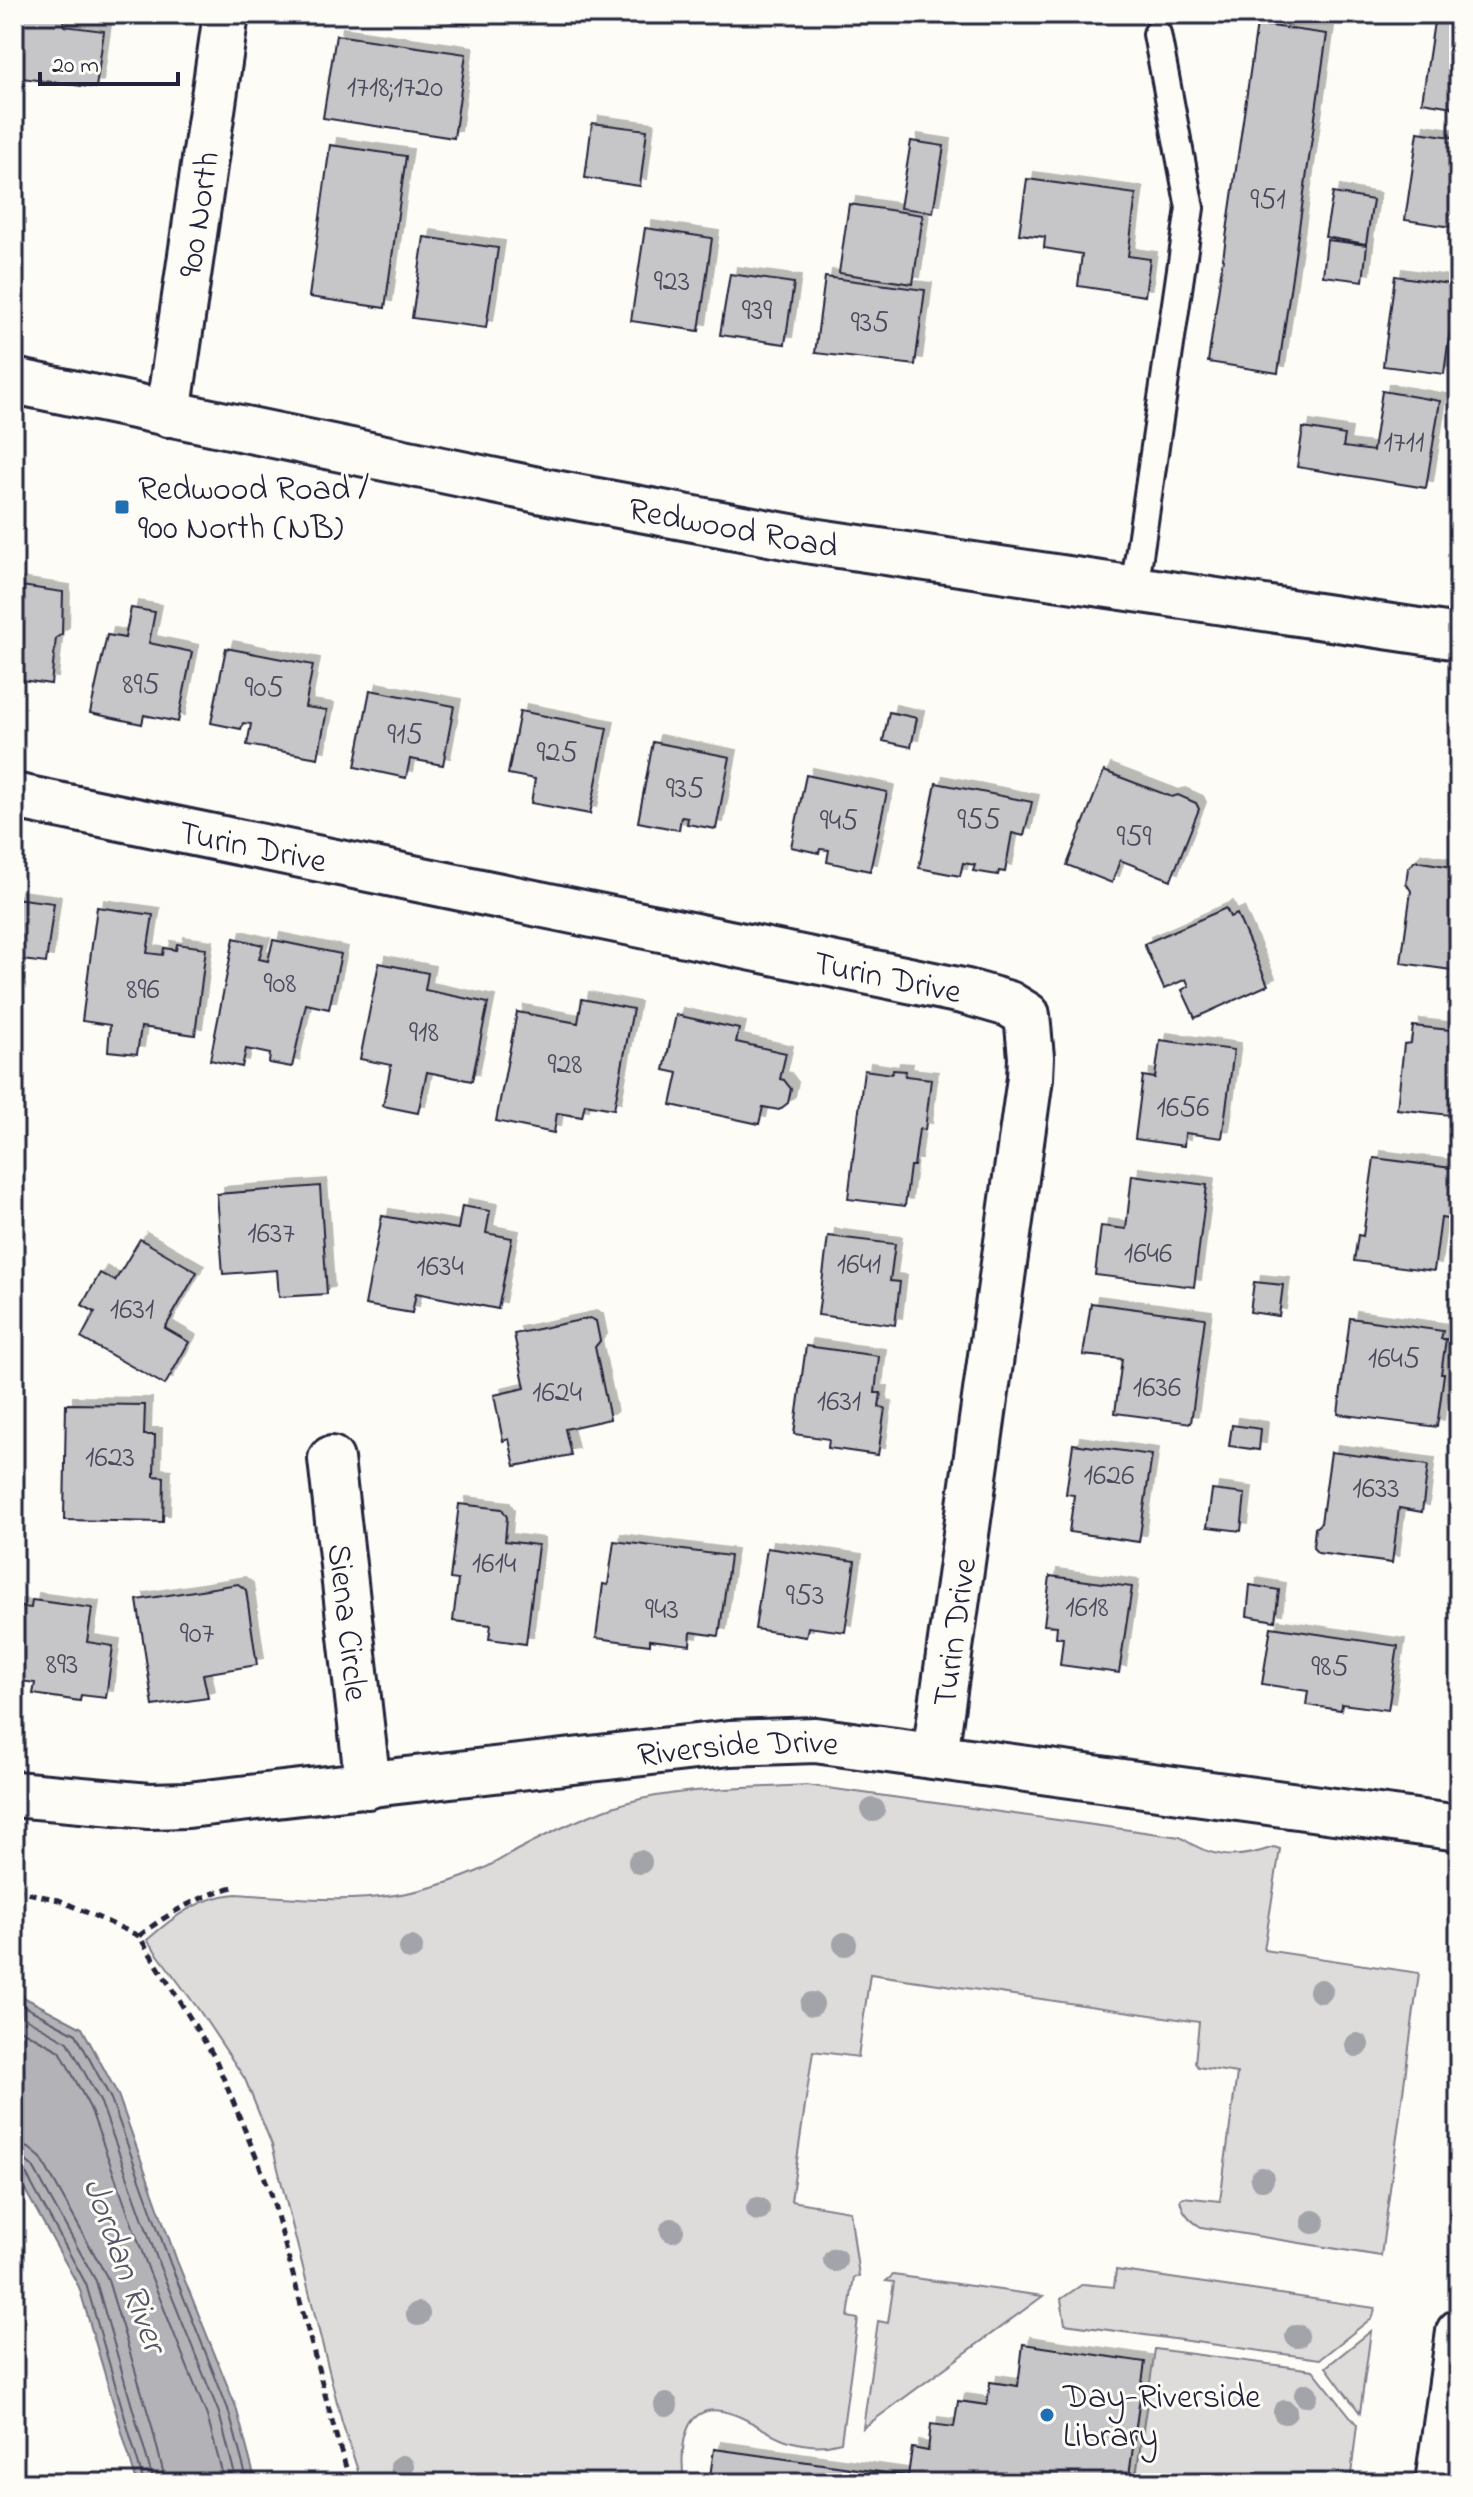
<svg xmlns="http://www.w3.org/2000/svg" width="1473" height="2497" viewBox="0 0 1473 2497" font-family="'Indie Flower',sans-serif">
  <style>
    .green { fill: #dddcdb; stroke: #807f8b; stroke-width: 2 }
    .water { fill: #b2b2b7; stroke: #787885; stroke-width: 2 }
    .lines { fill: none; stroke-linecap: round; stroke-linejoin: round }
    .shore { stroke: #5c5c6d; stroke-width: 2 }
    .building { fill: #c6c6c8; stroke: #22223b; stroke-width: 2; filter: url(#shadow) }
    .lane-casing { stroke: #22223b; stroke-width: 32 }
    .street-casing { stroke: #22223b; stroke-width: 50 }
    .secondary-casing { stroke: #22223b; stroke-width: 50 }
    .path { stroke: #22223b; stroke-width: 5; stroke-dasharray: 8 6; stroke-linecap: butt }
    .lane { stroke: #fdfcf7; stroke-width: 26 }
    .street { stroke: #fdfcf7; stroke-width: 44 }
    .secondary { stroke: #fdfcf7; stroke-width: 44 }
    .tree { fill: #a3a3aa }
    .poi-dot { fill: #1f6fb2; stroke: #fdfcf7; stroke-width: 3 }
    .labels { text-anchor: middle; stroke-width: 6; stroke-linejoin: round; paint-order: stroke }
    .number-label { font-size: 30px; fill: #4b4b5e }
    .street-label { font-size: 34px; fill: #22223b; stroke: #fdfcf7 }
    .poi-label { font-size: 34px; fill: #22223b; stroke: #fdfcf7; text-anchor: start }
    .water-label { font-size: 36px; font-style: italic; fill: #545466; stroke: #fdfcf7 }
  </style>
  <defs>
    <filter id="shadow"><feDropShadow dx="7" dy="-7" stdDeviation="0" flood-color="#0004"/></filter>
  </defs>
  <rect width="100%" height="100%" fill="#fdfcf7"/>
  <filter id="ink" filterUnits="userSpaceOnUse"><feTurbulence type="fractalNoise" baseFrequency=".0125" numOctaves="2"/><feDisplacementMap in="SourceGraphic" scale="16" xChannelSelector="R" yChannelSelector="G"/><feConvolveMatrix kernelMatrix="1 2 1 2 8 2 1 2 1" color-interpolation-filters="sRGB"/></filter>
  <g filter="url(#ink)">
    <g class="green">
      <path d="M806 1785 1180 1837C1212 1859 1237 1860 1274 1847L1280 1849 1264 1950 1419 1973 1381 2256 1201 2227C1189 2220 1182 2212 1180 2199L1183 2197 1220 2201 1237 2073 1198 2067 1195 2063 1199 2022 870 1974 858 2057 813 2051 791 2201 850 2211 859 2276 854 2277 848 2317 858 2319 841 2442C824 2447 804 2446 786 2440 766 2433 750 2419 730 2413 681 2398 680 2451 684 2483H362L342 2422 272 2145 245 2079 199 2010 147 1940C174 1916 200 1897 236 1894 325 1900 390 1908 476 1872 491 1866 504 1857 519 1849 552 1832 588 1814 625 1803 683 1787 747 1789 806 1785Z"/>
      <path d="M1116 2270 1375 2308 1373 2317 1320 2359 1065 2324 1061 2299 1083 2284 1114 2287Z"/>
      <path d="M893 2275 1043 2296 863 2428 878 2321 888 2323 894 2282 886 2281Z"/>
      <path d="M1371 2331 1360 2413 1326 2367Z"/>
      <path d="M1155 2349 1313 2370 1357 2425 1350 2483H1135Z"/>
    </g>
    <path class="water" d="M14 1992 82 2028 118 2095 177 2261 236 2407 256 2483H137L79 2287 14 2170Z"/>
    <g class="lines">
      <g class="shore">
        <path d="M14 2001 76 2034 111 2099 170 2263 228 2409 248 2483"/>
        <path d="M14 2012 68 2042 101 2103 160 2267 219 2413 237 2483"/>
        <path d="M14 2026 60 2051 90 2108 149 2271 207 2416 225 2483"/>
        <path d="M14 2145 29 2148 41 2158 107 2277 151 2423 166 2483"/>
        <path d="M14 2157 24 2159 33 2167 96 2281 154 2483"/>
        <path d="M14 2168 25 2172 86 2284 144 2483"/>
      </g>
    </g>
    <g class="building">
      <path d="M21 14H65L64 26 104 31 96 88 14 77Z"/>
      <path d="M404 14H471L469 24Z"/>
      <path d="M1435 15 1459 19V108L1422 102Z"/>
      <path d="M1257 24 1327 34 1278 373 1208 362Z"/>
      <path d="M336 35 466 54 454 138 323 118Z"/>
      <path d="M592 123 647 130 640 186 585 178Z"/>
      <path d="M1418 132 1459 138V228L1405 220Z"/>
      <path d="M911 141 944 146 933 212 900 208Z"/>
      <path d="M330 145 406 156 385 308 309 297Z"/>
      <path d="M1027 179 1136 194 1128 256 1150 259 1145 296 1078 286 1082 254 1044 248 1045 237 1019 234Z"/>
      <path d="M1333 193 1373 200 1366 244 1325 237Z"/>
      <path d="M849 204 923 215 913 284 839 273Z"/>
      <path d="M645 228 712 238 699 331 631 321Z"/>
      <path d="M424 237 498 248 486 328 412 318Z"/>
      <path d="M1327 240 1367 245 1363 281 1323 276Z"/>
      <path d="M730 274 794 283 785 344 720 335Z"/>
      <path d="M1395 276 1456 285 1444 374 1383 366Z"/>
      <path d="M825 277 925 290 915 365 815 353Z"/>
      <path d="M1382 391 1440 401 1426 488 1297 467 1303 428 1345 435 1343 447 1373 451Z"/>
      <path d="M14 585 63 592 62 634 56 638 51 684 14 679Z"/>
      <path d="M131 608 155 612 149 643 192 652 178 722 144 715 142 724 90 713 107 635 125 638Z"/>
      <path d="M226 648 313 665 305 707 327 710 318 758 247 745 251 724 243 723 241 729 211 723Z"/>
      <path d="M370 690 454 706 443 765 410 759 406 778 355 767Z"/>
      <path d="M520 711 607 728 590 814 531 803 535 779 508 774Z"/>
      <path d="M889 712 917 718 911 747 883 741Z"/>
      <path d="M653 742 730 757 716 829 687 824 688 818 681 817 679 830 638 822Z"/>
      <path d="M1104 771 1172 797 1178 795 1196 803 1199 809 1171 880 1120 860 1112 883 1067 865Z"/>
      <path d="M806 775 887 792 870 871 827 862 829 850 820 849 819 853 791 847Z"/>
      <path d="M936 783 1032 802 1024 836 1012 833 1005 872 999 871 998 875 973 871 975 865 963 863 960 876 919 868Z"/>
      <path d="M1415 861 1459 868V971L1401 963 1411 891 1406 883 1408 868Z"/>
      <path d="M14 898 54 903 46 963 14 959Z"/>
      <path d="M97 907 153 915 147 953 163 955 164 948 176 950 177 944 206 948 195 1035 141 1027 137 1054 108 1051 110 1025 82 1021Z"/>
      <path d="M1226 908 1230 917 1237 914 1268 985 1195 1018 1182 990 1189 986 1186 979 1164 989 1144 944Z"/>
      <path d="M234 938 263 945 259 959 268 961 273 940 341 954 329 1009 306 1004 292 1067 269 1063 270 1054 246 1049 242 1067 210 1060Z"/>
      <path d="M379 963 428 973 425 990 488 1003 472 1081 427 1072 418 1113 383 1106 391 1065 360 1059Z"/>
      <path d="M582 999 633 1009 614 1109 585 1104 582 1117 557 1113 554 1133 496 1121 517 1012 578 1023Z"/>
      <path d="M676 1015 739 1029 736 1042 786 1053 780 1079 784 1080 791 1089 788 1103 779 1110 763 1107 759 1124 671 1105 678 1073 664 1070Z"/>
      <path d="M1413 1026 1459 1031V1116L1397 1109 1404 1044 1411 1043Z"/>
      <path d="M1160 1040 1234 1050 1222 1138 1185 1133 1184 1146 1135 1139 1143 1076 1155 1078Z"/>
      <path d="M864 1070 892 1074 893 1070 906 1071 905 1076 931 1079 925 1130 919 1129 914 1166H910L905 1206 848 1199Z"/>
      <path d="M1374 1158 1459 1169V1221L1441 1218 1434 1271 1354 1261 1358 1235 1363 1236Z"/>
      <path d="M1132 1175 1207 1185 1194 1287 1095 1275 1101 1226 1126 1229Z"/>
      <path d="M320 1186 327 1294 279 1297 277 1270 223 1274 217 1194Z"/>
      <path d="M462 1206 490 1211 486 1233 512 1238 498 1309 416 1293 412 1313 365 1305 382 1216 458 1229Z"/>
      <path d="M828 1236 895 1244 890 1281 900 1282 895 1325 818 1315Z"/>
      <path d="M140 1239 197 1272 165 1328 189 1342 165 1385 81 1338 95 1312 82 1305 100 1273 115 1281Z"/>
      <path d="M1254 1282 1283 1285 1279 1316 1250 1312Z"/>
      <path d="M1091 1303 1205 1318 1191 1423 1115 1413 1122 1359 1083 1355Z"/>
      <path d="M590 1318 596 1321 600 1341 595 1347 610 1419 565 1429 571 1455 515 1466 509 1439 503 1441 494 1395 525 1388 514 1334Z"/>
      <path d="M1350 1318 1443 1331 1441 1339H1446L1441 1374H1444L1437 1427 1338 1414Z"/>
      <path d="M806 1346 879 1356 875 1393H881L879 1407 885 1408 878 1455 828 1448 829 1439 794 1434Z"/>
      <path d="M66 1404 145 1405 144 1435H155L154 1476 164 1477 163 1522 64 1520Z"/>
      <path d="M1232 1425 1261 1429 1259 1450 1229 1446Z"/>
      <path d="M1073 1444 1152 1455 1139 1542 1069 1532 1074 1495 1066 1494Z"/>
      <path d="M1331 1452 1428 1465 1422 1512 1399 1508 1392 1563 1318 1553 1313 1548 1315 1528 1321 1523Z"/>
      <path d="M1212 1490 1245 1494 1241 1531 1207 1527Z"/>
      <path d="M459 1504 502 1509 507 1517 505 1541 538 1545 526 1644 489 1639 491 1625 453 1621 458 1580 450 1579Z"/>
      <path d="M614 1541 730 1556 719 1636 691 1632 690 1645 650 1640V1645L596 1638 603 1584 608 1585Z"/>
      <path d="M767 1548 855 1561 845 1632 808 1627 806 1637 755 1629Z"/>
      <path d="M1050 1576 1132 1587 1119 1673 1060 1665 1063 1638 1056 1637 1057 1626 1044 1625Z"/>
      <path d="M238 1584 246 1590 257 1665 203 1674 208 1698 153 1706 137 1600Z"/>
      <path d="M1250 1585 1279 1590 1275 1621 1247 1616Z"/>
      <path d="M32 1600 92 1608 87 1642 113 1646 106 1698 81 1695 80 1701 33 1694 35 1683 14 1680V1606L31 1608Z"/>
      <path d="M1271 1627 1398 1646 1388 1710 1342 1704 1341 1710 1306 1705 1308 1691 1262 1684Z"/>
      <path d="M1023 2344 1145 2362 1128 2483 1095 2479 1094 2483H709L714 2449 908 2476 912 2448 928 2451 931 2424 954 2427 958 2401 987 2405 990 2382 1018 2386Z"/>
    </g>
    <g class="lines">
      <defs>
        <path id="lane" d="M1134 590 1190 208 1157 34"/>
        <g id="street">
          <path id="s1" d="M168 414 226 14"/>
          <path id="s2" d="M14 796 967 992 1009 1004 1027 1015 1031 1057 1030 1078 935 1755"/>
          <path id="s3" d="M331 1459 368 1786"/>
          <path id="s4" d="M14 1794 149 1806 188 1805 730 1743 815 1740 1459 1828"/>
        </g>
        <g id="secondary">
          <path id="s5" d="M14 381 538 490 812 541 1459 637"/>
          <path d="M1438 2483 1459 2332"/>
        </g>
      </defs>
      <use href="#lane" class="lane-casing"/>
      <use href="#street" class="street-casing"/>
      <use href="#secondary" class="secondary-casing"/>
      <g class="path">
        <path d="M14 1890 59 1900 139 1936 215 2058 271 2193 337 2439 351 2483"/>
        <path d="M139 1936C170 1912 199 1896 237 1886"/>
      </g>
      <use href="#lane" class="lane"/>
      <use href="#street" class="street"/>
      <use href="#secondary" class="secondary"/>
    </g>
    <g class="tree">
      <circle cx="873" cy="1810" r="12"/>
      <circle cx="640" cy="1862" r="12"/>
      <circle cx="845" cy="1944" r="12"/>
      <circle cx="411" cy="1948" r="12"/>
      <circle cx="1321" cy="1991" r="12"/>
      <circle cx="812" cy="2004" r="12"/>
      <circle cx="1357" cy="2045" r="12"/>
      <circle cx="1262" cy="2179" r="12"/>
      <circle cx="758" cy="2209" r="12"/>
      <circle cx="1313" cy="2222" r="12"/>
      <circle cx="672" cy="2230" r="12"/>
      <circle cx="835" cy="2260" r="12"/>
      <circle cx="418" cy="2314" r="12"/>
      <circle cx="1297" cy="2336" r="12"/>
      <circle cx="1306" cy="2395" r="12"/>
      <circle cx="666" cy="2405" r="12"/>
      <circle cx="1285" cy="2412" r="12"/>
      <circle cx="402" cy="2467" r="12"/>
    </g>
  </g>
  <g class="poi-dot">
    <rect x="114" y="499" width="16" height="16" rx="4"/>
    <circle cx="1047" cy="2415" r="8"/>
  </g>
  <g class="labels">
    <g class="number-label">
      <text x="395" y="96">1718;1720</text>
      <text x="1268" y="208">951</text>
      <text x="672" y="290">923</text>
      <text x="757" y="319">939</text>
      <text x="870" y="331">935</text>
      <text x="1404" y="451">1711</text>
      <text x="141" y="693">895</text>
      <text x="264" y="696">905</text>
      <text x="405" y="743">915</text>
      <text x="557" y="761">925</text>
      <text x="685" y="797">935</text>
      <text x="979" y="828">955</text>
      <text x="839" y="829">945</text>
      <text x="1134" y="845">959</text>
      <text x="280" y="992">908</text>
      <text x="143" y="998">896</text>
      <text x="424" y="1041">918</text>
      <text x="565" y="1073">928</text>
      <text x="1183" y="1116">1656</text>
      <text x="271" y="1242">1637</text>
      <text x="1148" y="1262">1646</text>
      <text x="859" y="1273">1641</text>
      <text x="440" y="1275">1634</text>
      <text x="132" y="1318">1631</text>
      <text x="1394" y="1367">1645</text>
      <text x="1157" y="1396">1636</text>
      <text x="557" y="1401">1624</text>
      <text x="839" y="1410">1631</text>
      <text x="110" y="1466">1623</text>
      <text x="1109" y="1484">1626</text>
      <text x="1376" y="1497">1633</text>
      <text x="494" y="1572">1614</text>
      <text x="805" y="1604">953</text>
      <text x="1087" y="1616">1618</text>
      <text x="662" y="1618">943</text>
      <text x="197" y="1642">907</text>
      <text x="62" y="1673">893</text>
      <text x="1330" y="1675">985</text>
    </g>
    <g class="street-label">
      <text dy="12" stroke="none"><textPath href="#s1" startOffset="202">900 North</textPath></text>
      <text dy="12" stroke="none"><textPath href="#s5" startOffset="734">Redwood Road</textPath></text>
      <text dy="12" stroke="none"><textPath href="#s2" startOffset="244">Turin Drive</textPath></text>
      <text dy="12" stroke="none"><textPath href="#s2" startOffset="892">Turin Drive</textPath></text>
      <text dy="12" stroke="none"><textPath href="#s3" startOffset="164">Siena Circle</textPath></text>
      <text transform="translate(953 1632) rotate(-82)" y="12">Turin Drive</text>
      <text dy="12" stroke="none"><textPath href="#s4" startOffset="728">Riverside Drive</textPath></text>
    </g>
    <g class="poi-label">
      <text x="138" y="499">Redwood Road /<tspan x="138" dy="39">900 North (NB)</tspan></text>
      <text x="1063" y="2407">Day-Riverside<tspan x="1063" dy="39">Library</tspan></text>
    </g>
    <g class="water-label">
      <text transform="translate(127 2264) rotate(70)" y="13">Jordan River</text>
    </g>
  </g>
  <rect width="1473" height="2497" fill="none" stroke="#fdfcf7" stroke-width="48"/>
  <rect x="24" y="24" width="1425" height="2449" fill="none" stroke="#22223b" stroke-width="3" filter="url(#ink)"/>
  <path d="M40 72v12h138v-12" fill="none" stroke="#22223b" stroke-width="4"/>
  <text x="52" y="72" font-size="24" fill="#22223b" stroke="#fdfcf7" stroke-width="6" paint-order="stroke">20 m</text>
</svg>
